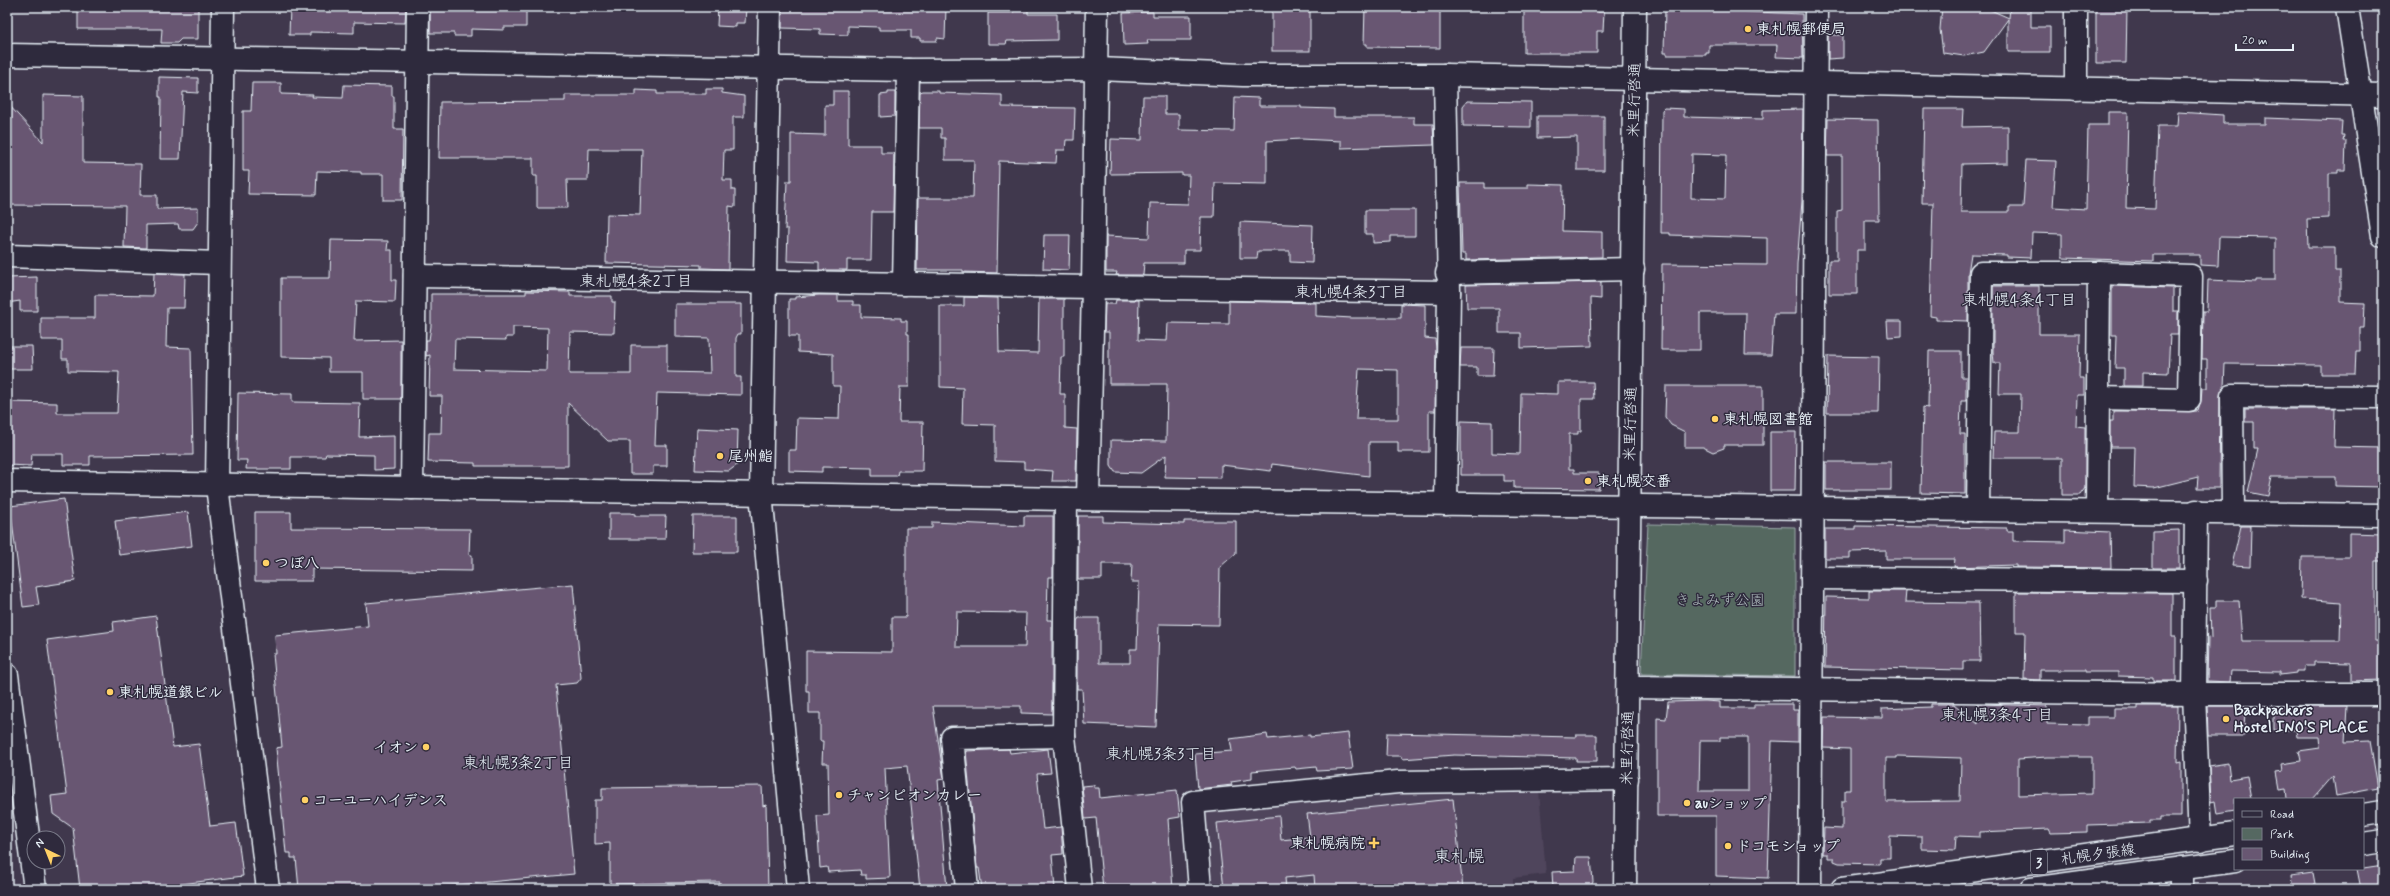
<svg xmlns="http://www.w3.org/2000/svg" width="2390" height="896" viewBox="0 0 2390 896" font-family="Mynerve,'Klee One',sans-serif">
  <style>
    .built { fill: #4f455b }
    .green { fill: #556861; stroke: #9eacac }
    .building { fill: #685772; stroke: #e8f1f8; fill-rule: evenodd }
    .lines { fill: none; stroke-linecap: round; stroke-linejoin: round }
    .minor-casing { stroke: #e8f1f8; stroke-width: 25 }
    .major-casing { stroke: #e8f1f8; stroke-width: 25 }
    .minor { stroke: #2f2a3d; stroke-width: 22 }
    .major { stroke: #2f2a3d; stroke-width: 22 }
    .poi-dot { fill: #ffd166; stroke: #2f2a3d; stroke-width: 1.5 }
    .labels { text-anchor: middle; stroke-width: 3; stroke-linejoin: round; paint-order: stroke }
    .shield { fill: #2f2a3d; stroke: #b0b5c0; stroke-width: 1 }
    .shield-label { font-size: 14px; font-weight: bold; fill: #e8f1f8 }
    .poi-label { font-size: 15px; font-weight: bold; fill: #e8f1f8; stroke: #2f2a3d; text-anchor: start }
    .street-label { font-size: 15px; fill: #e8f1f8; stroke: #2f2a3d }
    .park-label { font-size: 15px; fill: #adbabc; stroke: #2f2a3d }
    .neighbourhood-label { font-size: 16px; fill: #e8f1f8; stroke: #2f2a3d }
    .quarter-label { font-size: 17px; fill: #e8f1f8; stroke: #2f2a3d }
  </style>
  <rect width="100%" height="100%" fill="#40384d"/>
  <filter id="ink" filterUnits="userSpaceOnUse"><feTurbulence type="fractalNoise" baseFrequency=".025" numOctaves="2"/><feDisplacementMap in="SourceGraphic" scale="8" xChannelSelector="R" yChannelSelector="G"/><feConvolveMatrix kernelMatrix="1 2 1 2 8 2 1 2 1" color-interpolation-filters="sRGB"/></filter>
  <g filter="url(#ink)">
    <path class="built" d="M1539 790 1546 874 1513 878V889H1209L1202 812 1397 792Z"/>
    <path class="green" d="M1648 524 1795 527V676L1641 674Z"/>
    <g class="building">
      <path d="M78 7H198V39H181L177 43H161L162 29H78Z"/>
      <path d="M290 7H406L405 23 354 22V33L310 32V35H289Z"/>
      <path d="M430 7H526V27H504V30L471 29V36H454V33H430Z"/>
      <path d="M718 7H746L745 23H736V27L717 26Z"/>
      <path d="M782 7H946L945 39 937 38V41H920V38H911V30H879V27L848 26V35L820 34V29L782 28Z"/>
      <path d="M1013 7H1028V14H1057V40L1007 41 1006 44H988V13H1013Z"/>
      <rect x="1272" y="7" width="38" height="44"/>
      <path d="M1365 7H1440V48L1367 47V44H1364Z"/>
      <path d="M1524 7H1598V12H1604L1603 31H1597V53H1524Z"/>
      <path d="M1665 7H1733V11L1802 14 1803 58 1776 57 1777 45H1709V53H1706V55H1667V53H1664Z"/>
      <path d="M1942 7H1984L2009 18 2010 7H2031V27H2050V52H2008V19L1984 52 1964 56 1943 53 1940 29Z"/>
      <path d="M2096 7H2127L2126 63H2096Z"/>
      <path d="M1153 12V16H1191V40H1147L1148 44 1124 45 1123 13Z"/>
      <path d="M1828 35H1843V58L1828 59Z"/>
      <path d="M159 77 198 78V93L183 92 180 159H160L161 97H159Z"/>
      <path d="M252 83H281V94L313 95 312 97 343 98 344 85 392 86V96H394V129H403L402 200H383V174H361V172L317 171 316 195 248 194 249 171H243V111H251Z"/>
      <path d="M706 89H722V93L744 96V117H733V150H724L723 180H732V190H735V207L729 206 728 269 701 268V265L606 263 607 214 640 215 642 149H589L588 180H567L568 208H537V176H533V158H439L440 102 565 101V95H636V90L657 91V94H706Z"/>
      <path d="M833 91H848V145H881V153H894L893 212H872L871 260H847V270H819V262L787 261 788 229H785L787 181H791V134L825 135V105H833Z"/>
      <path d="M923 91H939V93L1002 95V107L1075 108 1074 140H1066L1065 150H1057L1056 163 999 161 997 273 963 272V270H917L918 198H973L974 160H945V138H941V128H919L920 92Z"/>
      <path d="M888 92H895V116L880 117V95L888 94Z"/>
      <path d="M43 95 83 96V163L141 164 140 195H157V209L198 208V222L193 229H179L178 224 146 225V248L124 247 125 206 7 205V103L43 142Z"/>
      <path d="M1143 96H1165V114H1179V130L1234 131 1235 97 1259 98V106H1301V108L1334 109V117H1414V124H1433L1434 145 1341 148V141L1301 139 1267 141V184L1215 183 1214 217H1201L1200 250H1184V263H1144L1143 275H1116L1117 272H1106V236L1149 238 1150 203 1188 204 1189 175H1182V173L1110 174 1111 139 1142 140Z"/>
      <path d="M1467 101 1531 102V127L1463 126V106Z"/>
      <path d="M1664 108 1684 109V117L1763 119V110L1803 109 1802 201 1797 264 1796 314H1774L1771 355H1745L1746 313H1700V350H1661L1662 264 1767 265V238L1670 235V233H1661L1662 110ZM1692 154 1726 155 1725 199 1691 198Z"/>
      <path d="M1924 109H1963L1962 127 2008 126V163L1962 164 1961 212H2009V207H2023L2026 160 2056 161 2053 207 2086 209 2088 125H2108V112H2128L2126 208 2155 209 2158 126H2177L2178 112 2223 115V124H2265V118L2342 121 2341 135H2344L2343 141H2346L2345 170H2338V173H2329V218L2307 219 2308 247H2335V271H2340V302L2365 303 2364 328H2360V351H2356L2355 374H2321V365L2225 364 2224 387 2220 396 2219 488H2197L2198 477 2154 488 2134 487 2135 447H2110V421H2113V411H2198L2201 401 2202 388H2207V359H2202L2203 311H2207L2208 280 2256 282V280H2275V238L2219 237 2218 266 2200 265V255H2153V261L2062 258V234L2032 233 2031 258 2007 257V255L1971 254 1968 273V321L1936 320V317L1930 316 1933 203H1922Z"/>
      <path d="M1537 116H1604V170H1577V137L1537 138Z"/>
      <path d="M1828 119 1878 120 1879 220H1865V250H1857V294H1829V260H1837V211L1842 210V156H1827Z"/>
      <path d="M1460 183H1484V188H1528V184L1563 185 1562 231 1602 232V257L1466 260V254H1462Z"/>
      <path d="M1365 210H1415V236H1391V242L1373 243V234H1365Z"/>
      <path d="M1240 222 1313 225 1312 263 1290 262V251H1258L1257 258H1240Z"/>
      <path d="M1044 235H1070L1069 270 1043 269Z"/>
      <path d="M331 240 388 241 387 250H392V280H396L395 302 356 301 354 341 401 340V399H363V372H329V358L281 357V278H330Z"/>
      <path d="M154 273 185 274 184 308H167L166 347 191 348 193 455 90 456V465H63V454H32L31 466 7 465V402L57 403V413H117L119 372 68 371V359H62V340H41V318H95V295L153 296Z"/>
      <path d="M37 277V311H20V301L7 303V278Z"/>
      <path d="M1601 282V299L1591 298 1592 346 1521 348V333H1499V308H1467L1466 285Z"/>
      <path d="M1993 286H2039V334H2080L2079 378H2084V395H2077L2076 426 2085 427V488L2080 495H2062V458H1993L1994 432H2020L2021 394H1999L2000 363H1994L1993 352Z"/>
      <path d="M2112 286 2173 288V311H2178V335H2170L2168 373 2143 372V386H2124V368H2115L2116 335H2112Z"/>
      <path d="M526 291 570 292V296H612V302H615L614 333 570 332 569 374H631V345H667V372L710 373 709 338 675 337V304H741V334H738L736 338V377H741V395L657 393 655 445H667V466H653V474H630V441H608L568 403V466H475V463L428 462 429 433H441L442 396H429L430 355 426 356V340H429L431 326V294H526ZM513 327 548 328 547 371 454 369 455 339 506 340V337H513Z"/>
      <path d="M819 295H838V301H853V305H861V317L901 318V321H907V334H909V387H900L899 422H923L922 471H898L897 476H872V468L822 467V472L789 471V450H796L797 418 839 419 840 386H833V354L798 352V336H789V299H795V297Z"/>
      <path d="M964 297 998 298 999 352 1038 353 1039 299H1064V357H1061L1060 394H1065V428L1077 429 1076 481H1052L1053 471 1024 469V462L995 461V425L962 424 963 388 940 387V306H964Z"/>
      <path d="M1116 300H1139L1138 340 1167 341 1168 323 1229 324V301L1316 303V316L1352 318H1401V304L1425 305V338L1435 339 1436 348 1435 411H1429V452H1398V442H1369V476L1272 464 1271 471 1221 465V478L1165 477 1166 455 1141 473 1115 472 1111 466V440L1166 441 1167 384H1109V332H1104L1105 304H1115ZM1359 369 1398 370V419H1356Z"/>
      <path d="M1887 321H1902V336L1888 337Z"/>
      <path d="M7 346H32L33 369H7Z"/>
      <path d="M1461 348H1494L1493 376H1477V367H1460Z"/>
      <path d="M1929 351H1961V377H1966V401H1961L1960 434H1965V494L1921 493 1923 407 1928 408Z"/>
      <path d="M1828 356 1879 357 1878 413H1827Z"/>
      <path d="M1558 382H1593L1594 399H1581V431H1578V434H1569V469H1574V473H1599V489L1514 488V481H1504V475H1461V421L1492 422V453L1520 454 1521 393 1558 394Z"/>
      <path d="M1666 386H1763V445H1724V448L1713 452 1703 447H1685V432L1671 425 1665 417Z"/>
      <path d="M238 393 292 394V402L360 403 359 437 394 436V469L374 470V455L326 454 325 457H291V469H246L247 460H237Z"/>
      <path d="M2245 409H2335L2334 447 2383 448V487L2335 486V477H2272L2268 496 2248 492 2258 449H2254V422H2245Z"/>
      <path d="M697 428 738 430 737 465 729 471 695 470Z"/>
      <path d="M1770 432H1796L1795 491H1770Z"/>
      <rect x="1826" y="462" width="65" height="28"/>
      <path d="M64 499 75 581 36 587 39 605 23 607 10 506Z"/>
      <path d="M188 512 192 546 119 555 115 521Z"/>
      <path d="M255 512H291V528L470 529 469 555H472V571L312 569V581H255Z"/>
      <path d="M609 513H630L635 514V516H666L665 539H609Z"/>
      <path d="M693 516H737V552H692Z"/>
      <path d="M1024 516H1053V577H1048L1047 620H1052V714L1021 713V706H933L944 779 938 780 947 889H920L907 766 885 768 890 878 866 879V875H861L860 870 828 872 827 867 820 868 817 816 829 815 828 763H822L823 741H820V713H809V691H806V651L892 652V617H906V528H932V522L1024 526ZM957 612 1026 613 1025 647H956Z"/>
      <path d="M1078 516H1103V522L1184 524V521H1236V553L1220 567 1219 625 1159 624 1156 727 1084 724 1082 689H1077V621L1079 618H1099V663H1130V649H1137L1139 582H1131L1132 564H1102V579H1078Z"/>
      <path d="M1855 526 2007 528V531H2013V541L2065 542V530L2110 532 2111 568 2016 567V565L1954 567 1955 559H1886V551L1850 552V558H1825V529H1855Z"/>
      <path d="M2241 526H2251L2250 566 2232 565Z"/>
      <path d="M2179 530V568H2153V531Z"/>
      <path d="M2349 533 2383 534V561H2375V641H2383V680L2351 681V663L2314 662V666H2304V671H2296V673L2280 675V672L2231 671 2230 682 2207 681 2208 637 2211 638 2210 608H2216V601H2239L2242 641H2340L2341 602 2301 599 2302 557H2349Z"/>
      <path d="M573 584 581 678 577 683 556 685 574 874 414 889H299L296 858H291V853H286L276 748 282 747 273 654H276L275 635 368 626 366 603Z"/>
      <path d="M1869 591H1906L1905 602 1979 603 1980 661H1963V670L1825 667 1826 597 1869 598Z"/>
      <path d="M2016 592 2172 593V637H2176V681H2153V677L2118 676V672H2085V670H2040V680L2024 679 2025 632H2016Z"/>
      <path d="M156 616 173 747 199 744 210 826 236 823 243 876 143 889H80L73 828 53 814 51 796 67 794 47 640 114 631 113 622Z"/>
      <path d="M1705 701 1720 702V708H1754V704H1793V710H1798V742L1772 741 1768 878 1716 876V816H1657V718L1666 719 1668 702ZM1720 737H1748V791H1699L1700 741H1720Z"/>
      <path d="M1931 704H1954L1978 724V704L2047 706V724L2088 725V717H2114V709H2138V706H2178L2177 763 2181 762V817H2160V820H2150V823L2087 825V832L2051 833 2049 829 1980 832V837L1956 836 1955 850 1922 849V837L1890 836V858H1880V864L1839 863 1834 861V858H1828V854H1823L1824 828 1842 829V801H1845V790H1850V749L1823 748 1824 717 1882 718V709L1931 707ZM1897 756 1961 758 1960 801 1886 802V758H1897ZM2047 757H2092V793L2018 795V759Z"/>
      <path d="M2207 706H2245L2244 736H2208Z"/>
      <path d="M2274 706H2347L2345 742 2370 741 2378 788 2336 796 2333 776 2313 799H2287L2286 788 2279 789 2276 772 2283 771 2282 764 2301 761 2299 751 2320 748 2319 737H2297L2296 730H2274Z"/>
      <path d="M1348 733 1353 769 1317 771 1316 767 1296 769 1295 767 1252 771V779L1231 782 1232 785 1198 789 1195 754 1232 751 1230 739 1267 734 1268 739 1310 735V737Z"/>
      <path d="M1387 733 1576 737V735H1597V761H1576V758L1454 755 1402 759 1401 756H1386Z"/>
      <path d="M1009 749 1010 753 1048 749 1051 773 1037 774 1043 829 1061 827 1063 854 1052 855 1055 889H982L979 868H977L966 751Z"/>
      <path d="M2228 763 2230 779 2247 776 2251 799H2235V811L2217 814 2215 801 2211 802 2209 766Z"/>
      <path d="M1094 785V788H1099L1100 798 1177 790 1180 817 1168 819 1173 889H1103L1096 818 1085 819 1082 786Z"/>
      <path d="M762 786 763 806 766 805 768 889H720V882L610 884V843L595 844V800H602V788Z"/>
      <path d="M1453 799 1463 889H1315L1314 875 1285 878 1286 889H1224L1217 823 1279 816 1281 840 1310 837 1307 814Z"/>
      <path d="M1576 857H1591L1593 882 1589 889H1553L1552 872 1575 871Z"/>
      <path d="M2383 865V889H2361L2357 869Z"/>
      <path d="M2313 873 2316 889H2293L2291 876Z"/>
    </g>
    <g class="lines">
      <defs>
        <g id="minor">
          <path d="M223 7 217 486 268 889"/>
          <path d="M770 7 761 493 798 889"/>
          <path d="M2347 7 2383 236"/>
          <path d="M7 55 908 70 1098 69 1243 75H1445L2383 95"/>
          <path d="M1445 75 1449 292 1446 504"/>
          <path d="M2076 89V7"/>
          <path d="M7 256 219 263"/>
          <path d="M1447 273 1633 269"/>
          <path d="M415 276 1093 287 1097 7"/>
          <path d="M904 284 908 70"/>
          <path d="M7 481 1066 499 2383 515"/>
          <path d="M412 488 418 7"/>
          <path d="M1088 498 1093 287 1449 292"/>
          <path d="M1066 499 1064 736 1080 889"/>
          <path d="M1978 510 1981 273H2099L2191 276 2189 400 2098 398"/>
          <path d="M2097 510 2099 273"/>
          <path d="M2196 511 2194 694 2200 840"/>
          <path d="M2233 512 2232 396 2383 397"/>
          <path d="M1812 578 2196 581"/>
          <path d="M7 675 35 889"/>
          <path d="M1628 687 2194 694H2383"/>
          <path d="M967 889 952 738 1064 736"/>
          <path d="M1200 889 1193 802 1398 782 1627 779"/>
          <path d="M1625 889 1635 7"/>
          <path d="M1810 889 1816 7"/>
          <path d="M2182 889V868"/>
        </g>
        <g id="major">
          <path d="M2363 815 2383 812"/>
          <path d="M2363 844 2383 841"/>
          <path d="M1842 889 2235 834"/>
          <path d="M2031 889 2235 861"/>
        </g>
      </defs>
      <use href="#minor" class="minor-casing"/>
      <use href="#major" class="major-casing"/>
      <use href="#minor" class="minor"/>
      <use href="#major" class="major"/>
    </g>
  </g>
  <g class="poi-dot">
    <circle cx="1748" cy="29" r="4"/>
    <circle cx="1715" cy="419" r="4"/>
    <circle cx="720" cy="456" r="4"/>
    <circle cx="1588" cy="481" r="4"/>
    <circle cx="266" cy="563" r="4"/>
    <circle cx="110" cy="692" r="4"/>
    <circle cx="2226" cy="719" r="4"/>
    <circle cx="426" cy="747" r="4"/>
    <circle cx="839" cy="795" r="4"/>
    <circle cx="305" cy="800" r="4"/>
    <circle cx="1687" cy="803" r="4"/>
    <path d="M1372 837h4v4h4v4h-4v4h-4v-4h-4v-4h4z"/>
    <circle cx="1728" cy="846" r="4"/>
  </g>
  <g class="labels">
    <rect class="shield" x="2031" y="850" width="16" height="24" rx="3"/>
    <g class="shield-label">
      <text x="2039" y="867">3</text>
    </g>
    <g class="poi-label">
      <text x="1756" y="34">東札幌郵便局</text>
      <text x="1723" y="424">東札幌図書館</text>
      <text x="728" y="461">尾州鮨</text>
      <text x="1596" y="486">東札幌交番</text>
      <text x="274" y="568">つぼ八</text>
      <text x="118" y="697">東札幌道銀ビル</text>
      <text x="2234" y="715">Backpackers<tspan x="2234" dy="17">Hostel INO'S PLACE</tspan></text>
      <text x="418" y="752" text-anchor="end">イオン</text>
      <text x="847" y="800">チャンピオンカレー</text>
      <text x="313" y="805">コーユーハイデンス</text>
      <text x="1695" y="808">auショップ</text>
      <text x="1365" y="848" text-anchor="end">東札幌病院</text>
      <text x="1736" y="851">ドコモショップ</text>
    </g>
    <g class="street-label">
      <text transform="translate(1634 100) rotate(-89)" y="5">米里行啓通</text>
      <text transform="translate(1630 424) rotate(-89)" y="5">米里行啓通</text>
      <text transform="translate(1627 748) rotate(-89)" y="5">米里行啓通</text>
      <text transform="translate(2098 854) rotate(-8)" y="5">札幌夕張線</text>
    </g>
    <g class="park-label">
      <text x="1720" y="605">きよみず公園</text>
    </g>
    <g class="neighbourhood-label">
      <text x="636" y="286">東札幌4条2丁目</text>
      <text x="1351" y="297">東札幌4条3丁目</text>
      <text x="2019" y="305">東札幌4条4丁目</text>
      <text x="1997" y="720">東札幌3条4丁目</text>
      <text x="1161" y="759">東札幌3条3丁目</text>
      <text x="518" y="768">東札幌3条2丁目</text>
    </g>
    <g class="quarter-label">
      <text x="1459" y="862">東札幌</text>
    </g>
  </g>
  <rect width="2390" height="896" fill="none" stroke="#2f2a3d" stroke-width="24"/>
  <rect x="12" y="12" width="2366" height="872" fill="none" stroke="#e8f1f8" stroke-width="1.5" filter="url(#ink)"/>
  <rect x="2234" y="798" width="130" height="72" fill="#2f2a3d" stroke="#797a88"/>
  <rect x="2242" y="811" width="20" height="6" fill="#2f2a3d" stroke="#797a88"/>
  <text x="2270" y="818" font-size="12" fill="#e8f1f8">Road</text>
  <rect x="2242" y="828" width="20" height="12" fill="#556861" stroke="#797a88"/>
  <text x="2270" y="838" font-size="12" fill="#e8f1f8">Park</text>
  <rect x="2242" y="848" width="20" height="12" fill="#685772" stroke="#797a88"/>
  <text x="2270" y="858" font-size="12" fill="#e8f1f8">Building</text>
  <g transform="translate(46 850) rotate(317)"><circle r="19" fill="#2f2a3d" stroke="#797a88"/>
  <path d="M0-3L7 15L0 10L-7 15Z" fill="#ffd166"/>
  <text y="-6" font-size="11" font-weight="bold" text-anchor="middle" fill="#e8f1f8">N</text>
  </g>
  <path d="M2236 44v6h57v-6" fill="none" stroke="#e8f1f8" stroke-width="2"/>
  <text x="2242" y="44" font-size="12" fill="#e8f1f8" stroke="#2f2a3d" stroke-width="3" paint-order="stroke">20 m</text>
</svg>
